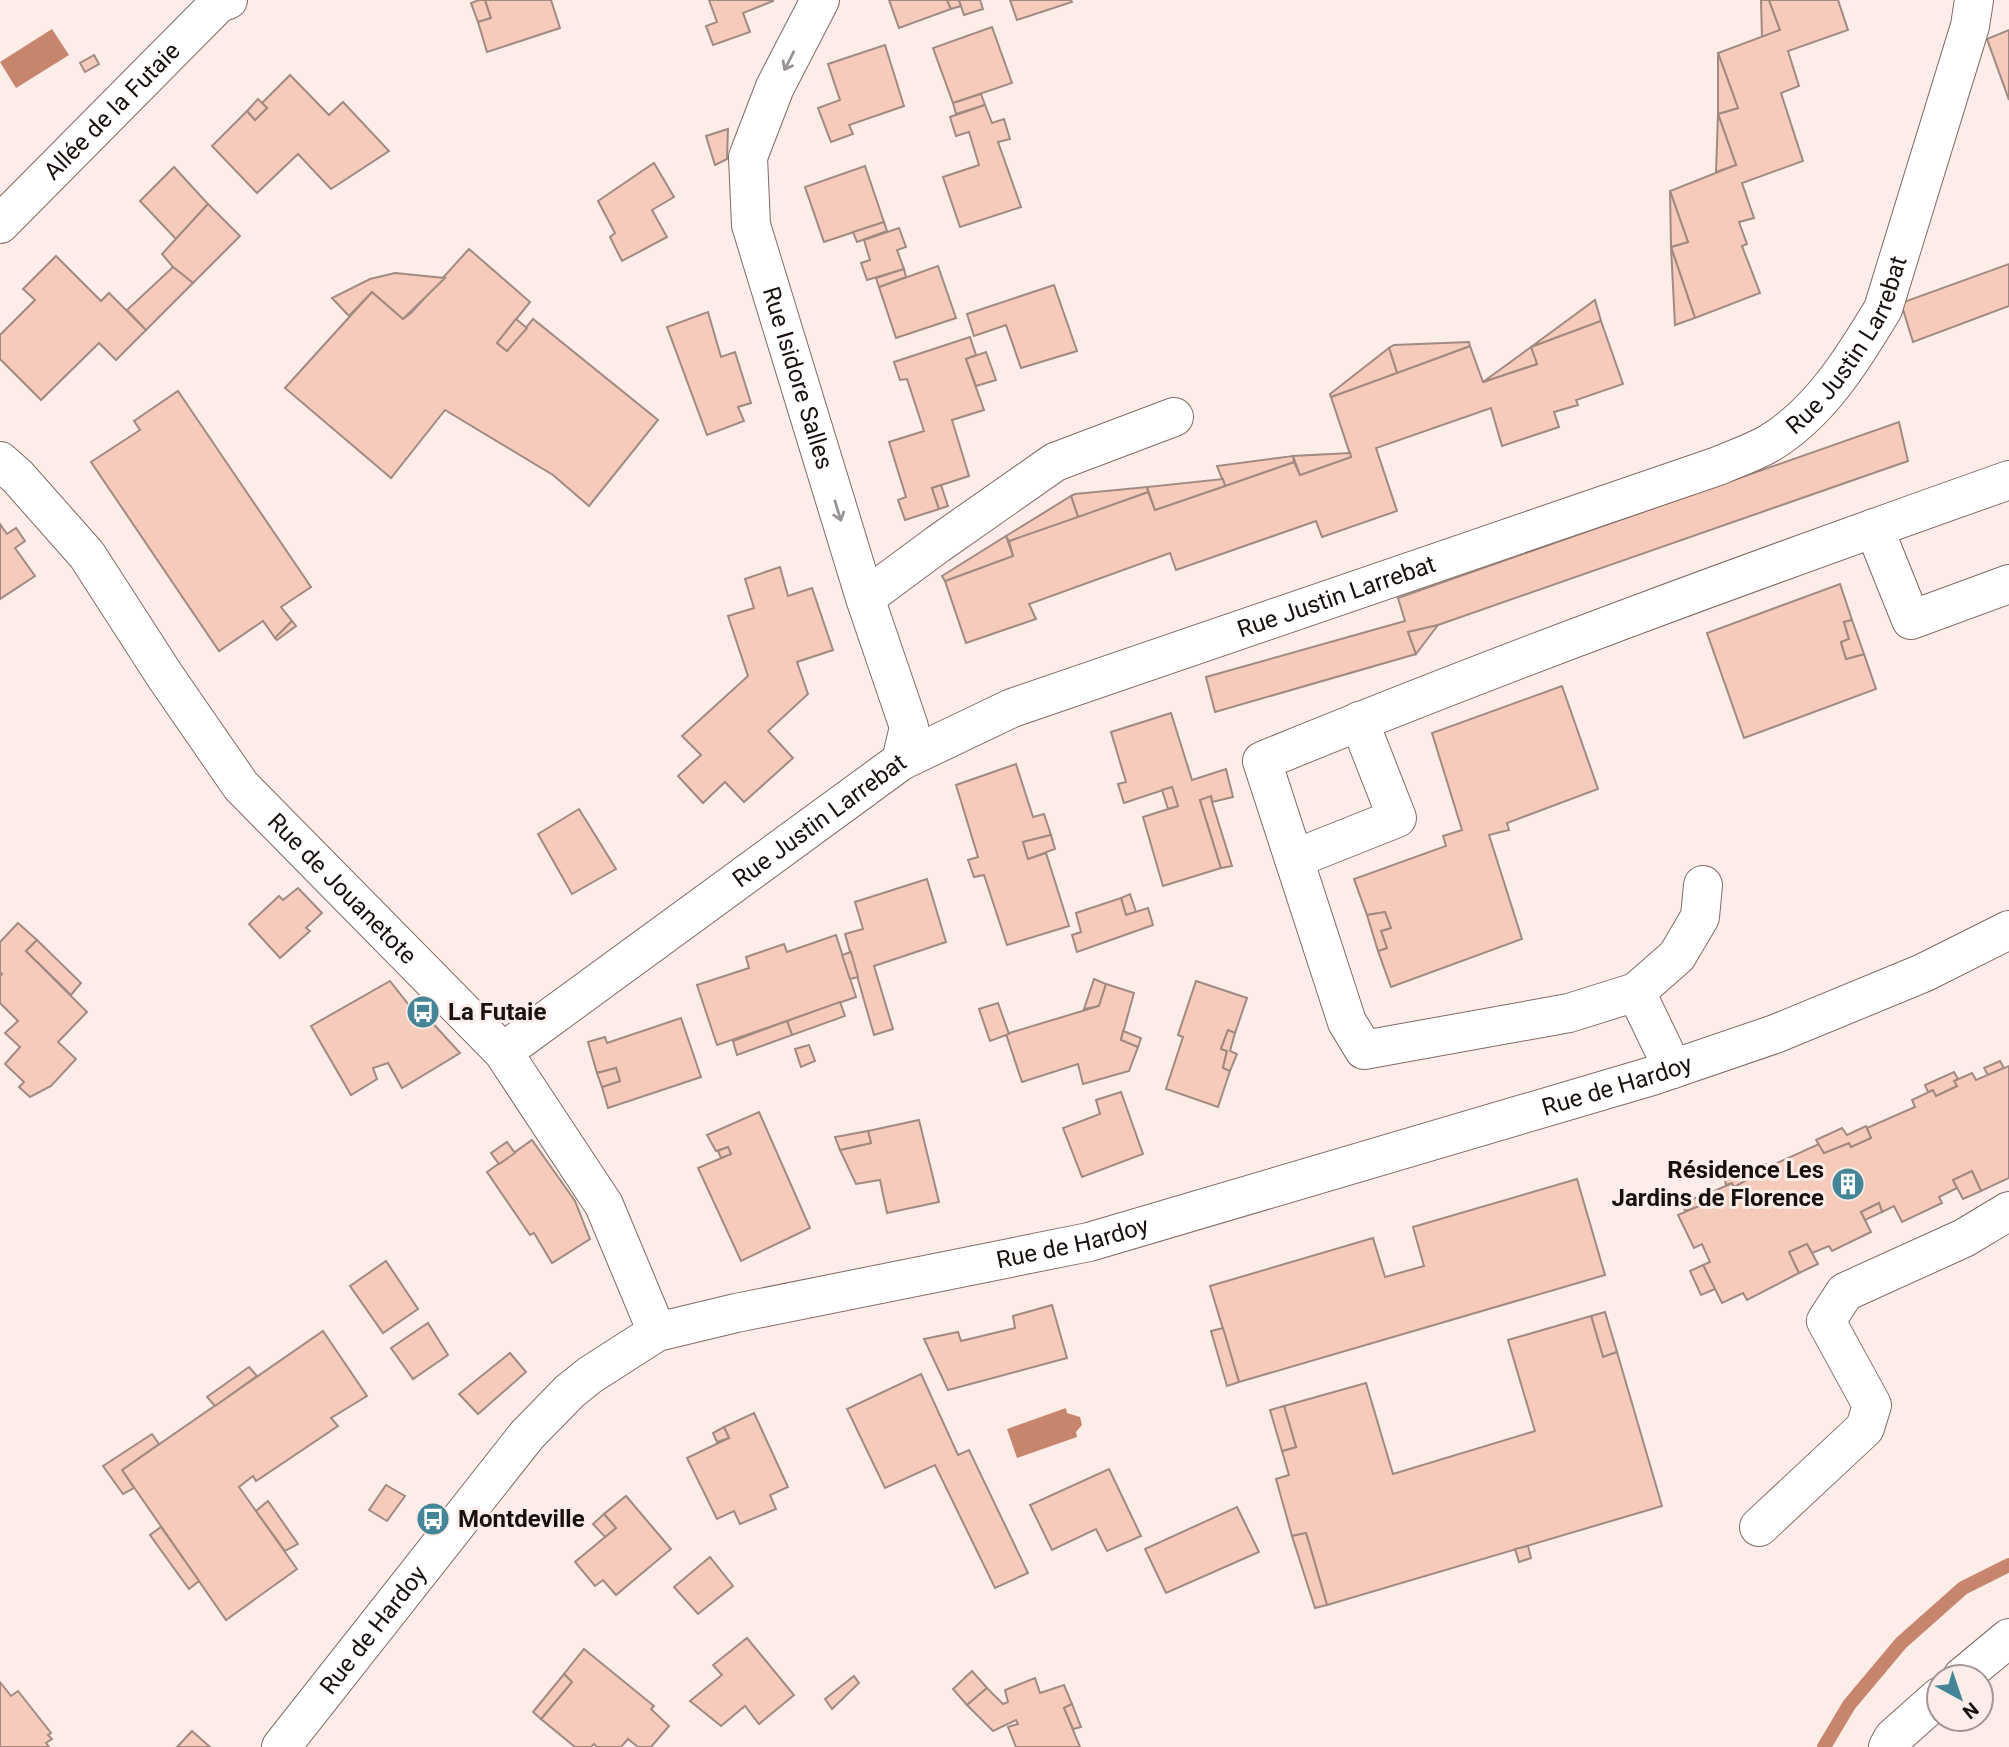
<svg xmlns="http://www.w3.org/2000/svg" width="2009" height="1747" viewBox="0 0 2009 1747" font-family="Roboto,sans-serif">
  <style>
    .water { fill: #c7856d }
    .lines { fill: none; stroke-linecap: round; stroke-linejoin: round }
    .stream { stroke: #c7856d; stroke-width: 14 }
    .building { fill: #f7cbbc; stroke: #a18a82; stroke-width: 2 }
    .minor-casing { stroke: #816b64; stroke-width: 40 }
    .minor { stroke: #fff; stroke-width: 38 }
    .oneway { stroke: #989493 }
    .labels { text-anchor: middle; stroke-width: 6; stroke-linejoin: round; paint-order: stroke }
    .street-label { font-size: 24px; fill: #19110e; stroke: #fdede8 }
    .poi-label { font-size: 24px; font-weight: bold; fill: #19110e; stroke: #fdede8; text-anchor: start }
  </style>
  <rect width="100%" height="100%" fill="#fdede8"/>
  <g class="water">
    <path d="M52 29 69 55 16 88 0 62Z"/>
    <path d="M1066 1408 1067 1413 1080 1417 1082 1425 1076 1432 1077 1437 1017 1458 1007 1429Z"/>
  </g>
  <g class="lines">
    <path class="stream" d="M1824 1747 1849 1705 1901 1643 1963 1588 2009 1565"/>
  </g>
  <g class="building">
    <path d="M479 0H485L491 18 478 22 471 3Z"/>
    <path d="M485 0H551L560 28 487 52 478 22 491 18Z"/>
    <path d="M709 0H773V1L743 13 750 32 713 45 706 26 717 22Z"/>
    <path d="M889 0H947L951 9 899 28Z"/>
    <path d="M947 0H959L961 6 951 9Z"/>
    <path d="M959 0H980L983 9 964 15Z"/>
    <path d="M1010 0H1071L1072 2 1017 20Z"/>
    <path d="M1761 0H1769L1780 30 1762 38Z"/>
    <path d="M1769 0H1838L1848 30 1788 51 1799 86 1781 93 1803 161 1742 183 1754 218 1739 222 1747 244 1742 246 1760 293 1695 318 1671 247 1688 242 1670 191 1736 165 1718 114 1738 108 1718 53 1780 30Z"/>
    <path d="M992 27 1012 83 953 103 933 48Z"/>
    <path d="M2009 30V100L1987 39Z"/>
    <path d="M885 45 904 106 849 125 853 134 831 142 818 108 840 100 828 64Z"/>
    <path d="M1718 53 1738 108 1718 114Z"/>
    <path d="M94 55 99 64 85 72 80 63Z"/>
    <path d="M290 75 329 115 343 102 389 151 331 189 298 154 257 193 212 146 247 111 255 120 267 108 262 103Z"/>
    <path d="M981 94 985 105 956 114 953 103Z"/>
    <path d="M258 99 267 108 255 120 247 111Z"/>
    <path d="M985 105 992 123 1004 119 1010 139 998 142 1021 207 960 227 943 177 979 165 969 132 956 136 950 117Z"/>
    <path d="M1718 114 1736 165 1716 172Z"/>
    <path d="M728 129 727 159 715 165 706 136Z"/>
    <path d="M654 163 674 197 652 210 667 237 622 261 610 237 615 233 598 201Z"/>
    <path d="M865 166 884 222 824 242 805 187Z"/>
    <path d="M174 167 208 204 176 239 140 201Z"/>
    <path d="M1670 191 1688 242 1671 247Z"/>
    <path d="M208 204 240 236 193 283 173 267 162 254Z"/>
    <path d="M884 222 887 231 857 242 853 232Z"/>
    <path d="M899 228 906 247 897 250 904 269 867 280 861 263 870 260 864 240Z"/>
    <path d="M1671 247 1695 318 1675 325Z"/>
    <path d="M469 249 530 302 497 343 507 351 533 319 658 420 589 506 553 475 445 410 391 478 285 388 372 292 403 319 411 313Z"/>
    <path d="M56 256 101 301 109 293 146 330 116 360 99 343 41 400 0 359V335L35 300 23 289Z"/>
    <path d="M2009 264V306L1913 342 1901 303Z"/>
    <path d="M938 266 956 318 896 338 879 287Z"/>
    <path d="M173 267 193 283 146 330 127 310Z"/>
    <path d="M904 269 906 277 879 287 876 278Z"/>
    <path d="M395 273 445 278 403 319 372 292 349 316 332 298 370 279Z"/>
    <path d="M1054 285 1077 351 1021 368 1006 325 974 336 967 314Z"/>
    <path d="M1595 300 1601 321 1531 347Z"/>
    <path d="M708 312 721 357 735 352 751 403 738 407 744 421 707 435 667 327Z"/>
    <path d="M516 319 527 328 507 351 497 343Z"/>
    <path d="M1601 321 1623 384 1576 400 1578 405 1554 412 1559 427 1502 446 1491 408 1376 448 1397 511 1322 537 1316 521 1176 570 1170 553 1029 604 1036 619 966 643 945 581 1013 556 1009 541 1148 492 1155 510 1294 462 1300 475 1351 457 1331 397 1470 346 1483 382 1537 364 1531 347Z"/>
    <path d="M970 337 976 355 966 359 984 410 952 420 969 476 932 488 939 509 905 520 898 500 906 497 889 442 924 431 907 379 900 380 894 362Z"/>
    <path d="M1469 342 1470 346 1397 373 1389 348 1394 345Z"/>
    <path d="M1531 347 1537 364 1483 382Z"/>
    <path d="M1389 348 1397 373 1331 397 1330 394Z"/>
    <path d="M986 352 996 380 976 386 966 359Z"/>
    <path d="M178 391 311 587 281 607 292 621 275 638 263 621 219 651 91 462 140 430 134 421Z"/>
    <path d="M1899 422 1908 461 1438 625 1408 632 1416 654 1215 712 1206 677 1405 621 1398 598Z"/>
    <path d="M1350 453 1351 457 1300 475 1293 456Z"/>
    <path d="M1293 456 1294 462 1225 486 1217 466Z"/>
    <path d="M1223 479 1225 486 1155 510 1147 487Z"/>
    <path d="M941 485 948 506 939 509 932 488Z"/>
    <path d="M1147 487 1148 492 1078 517 1071 496 1075 494Z"/>
    <path d="M1071 496 1078 517 1009 541 1006 536Z"/>
    <path d="M0 524 7 534 16 528 25 541 15 548 35 576 0 599Z"/>
    <path d="M1006 536 1013 556 945 581 942 576Z"/>
    <path d="M780 567 788 596 812 588 833 650 797 662 808 694 768 731 793 758 744 802 725 782 703 803 678 776 701 755 682 736 748 676 728 616 754 608 745 579Z"/>
    <path d="M1840 584 1852 620 1844 622 1849 639 1841 642 1846 659 1864 654 1876 689 1744 738 1707 633Z"/>
    <path d="M1852 620 1864 654 1846 659 1841 642 1849 639 1844 622Z"/>
    <path d="M292 621 296 626 277 640 275 638Z"/>
    <path d="M1438 625 1416 654 1408 632Z"/>
    <path d="M1562 686 1598 789 1507 823 1509 830 1489 835 1522 939 1391 987 1378 951 1387 948 1381 931 1391 928 1385 912 1367 915 1354 879 1446 846 1443 836 1462 830 1432 733Z"/>
    <path d="M1171 713 1192 780 1226 769 1233 797 1212 802 1211 796 1200 800 1221 868 1163 886 1143 817 1178 806 1172 787 1124 803 1118 784 1126 782 1111 732Z"/>
    <path d="M1016 764 1033 817 1044 814 1051 835 1023 842 1028 859 1046 853 1069 926 1007 945 984 875 974 877 968 860 978 857 956 785Z"/>
    <path d="M1172 787 1178 806 1168 809 1162 790Z"/>
    <path d="M1211 796 1212 802 1232 866 1221 868 1200 800Z"/>
    <path d="M579 809 616 869 572 894 538 834Z"/>
    <path d="M1051 835 1055 849 1028 859 1023 842Z"/>
    <path d="M927 879 946 942 874 966 893 1029 874 1035 845 934 863 929 855 902Z"/>
    <path d="M298 888 322 913 306 928 310 931 280 958 249 924 279 896 283 900Z"/>
    <path d="M1130 894 1136 912 1126 915 1121 898Z"/>
    <path d="M1121 898 1126 915 1148 908 1153 925 1077 952 1072 935 1081 932 1076 913Z"/>
    <path d="M1385 912 1391 928 1381 931 1387 948 1378 951 1367 915Z"/>
    <path d="M18 923 37 940 26 951 87 1012 58 1042 76 1059 51 1086 30 1097 19 1087 24 1082 5 1064 20 1047 5 1033 18 1021 0 1003V976L2 974 0 972V942Z"/>
    <path d="M836 935 856 997 717 1045 697 985 749 968 746 957 784 944 787 952Z"/>
    <path d="M37 940 81 983 71 995 26 951Z"/>
    <path d="M851 952 858 977 850 979 842 955Z"/>
    <path d="M1094 979 1106 984 1099 1006 1084 1009Z"/>
    <path d="M390 981 423 1023 428 1018 460 1053 402 1088 388 1063 373 1068 377 1079 351 1095 311 1026Z"/>
    <path d="M1196 981 1247 998 1235 1033 1228 1030 1221 1049 1227 1051 1223 1068 1230 1071 1218 1107 1166 1089 1183 1037 1178 1035Z"/>
    <path d="M1106 984 1134 993 1121 1040 1138 1047 1129 1071 1083 1084 1078 1064 1022 1082 1006 1034 1099 1006Z"/>
    <path d="M840 1002 845 1016 792 1035 787 1021Z"/>
    <path d="M998 1003 1009 1034 990 1041 979 1009Z"/>
    <path d="M681 1018 701 1077 608 1108 602 1087 620 1081 616 1068 597 1073 588 1042 605 1037 607 1043Z"/>
    <path d="M787 1021 792 1035 737 1055 733 1041Z"/>
    <path d="M1228 1030 1235 1033 1230 1051 1237 1054 1230 1071 1223 1068 1227 1051 1221 1049Z"/>
    <path d="M1123 1031 1141 1038 1138 1047 1121 1040Z"/>
    <path d="M809 1045 815 1061 801 1067 795 1049Z"/>
    <path d="M2000 1061 2004 1068 1988 1075 1984 1068Z"/>
    <path d="M2009 1066V1178L1981 1191 1972 1171 1953 1180 1957 1188 1939 1197 1942 1203 1902 1222 1894 1206 1882 1212 1879 1203 1861 1212 1871 1232 1832 1251 1829 1246 1812 1253 1807 1244 1789 1252 1799 1273 1747 1300 1743 1293 1722 1303 1703 1265 1710 1262 1702 1244 1694 1248 1678 1215 1715 1199 1714 1191 1732 1183 1734 1187 1750 1178 1747 1174 1749 1172 1766 1164 1768 1167 1819 1144 1824 1153 1849 1143 1851 1147 1871 1138 1867 1128 1915 1107 1912 1100 1933 1090 1936 1096 1957 1086 1954 1081 1972 1073 1976 1080Z"/>
    <path d="M616 1068 620 1081 602 1087 597 1073Z"/>
    <path d="M1954 1072 1958 1079 1954 1081 1957 1086 1936 1096 1933 1090 1928 1092 1925 1085Z"/>
    <path d="M1121 1092 1143 1154 1082 1177 1063 1128 1100 1114 1096 1100Z"/>
    <path d="M759 1112 810 1228 741 1261 698 1168 731 1154 728 1147 716 1151 707 1135Z"/>
    <path d="M919 1120 939 1202 887 1213 880 1180 856 1184 840 1150 871 1143 868 1131Z"/>
    <path d="M1866 1126 1871 1138 1851 1147 1849 1143 1824 1153 1816 1140 1842 1128 1847 1135Z"/>
    <path d="M868 1131 871 1143 840 1150 835 1137Z"/>
    <path d="M532 1140 575 1201 590 1239 552 1263 534 1233 530 1235 487 1172Z"/>
    <path d="M507 1142 515 1153 499 1164 491 1153Z"/>
    <path d="M728 1147 731 1154 721 1158 718 1151Z"/>
    <path d="M1748 1170 1747 1174 1750 1178 1734 1187 1732 1183 1726 1185 1725 1181Z"/>
    <path d="M1972 1171 1981 1191 1963 1199 1953 1180Z"/>
    <path d="M1577 1179 1605 1275 1239 1382 1210 1286 1373 1238 1385 1277 1424 1266 1413 1227Z"/>
    <path d="M1697 1197 1703 1205 1685 1211 1683 1204Z"/>
    <path d="M1879 1203 1882 1212 1865 1220 1861 1212Z"/>
    <path d="M1807 1244 1818 1264 1799 1273 1789 1252Z"/>
    <path d="M386 1261 418 1309 383 1333 350 1286Z"/>
    <path d="M1703 1265 1715 1289 1701 1295 1690 1271Z"/>
    <path d="M1052 1305 1067 1358 948 1390 924 1339 958 1332 961 1341 1015 1328 1013 1316Z"/>
    <path d="M1605 1312 1617 1352 1603 1357 1591 1316Z"/>
    <path d="M1591 1316 1603 1357 1617 1352 1662 1506 1327 1605 1306 1533 1292 1536 1276 1479 1289 1475 1282 1451 1296 1447 1284 1406 1366 1383 1393 1474 1535 1431 1508 1340Z"/>
    <path d="M428 1323 448 1355 413 1379 391 1348Z"/>
    <path d="M1223 1328 1239 1382 1227 1386 1211 1331Z"/>
    <path d="M323 1331 367 1396 331 1418 338 1426 256 1481 253 1476 239 1487 297 1569 226 1620 122 1470Z"/>
    <path d="M510 1353 526 1372 478 1414 459 1394Z"/>
    <path d="M249 1367 257 1376 215 1406 207 1397Z"/>
    <path d="M921 1374 958 1455 969 1450 1028 1573 995 1588 935 1465 885 1488 847 1409Z"/>
    <path d="M1284 1406 1296 1447 1282 1451 1270 1410Z"/>
    <path d="M754 1413 788 1487 770 1495 776 1509 740 1524 734 1511 717 1519 687 1458 729 1438 724 1427Z"/>
    <path d="M724 1427 729 1438 717 1442 713 1433Z"/>
    <path d="M152 1434 159 1444 122 1470 134 1488 123 1494 103 1466Z"/>
    <path d="M1109 1469 1141 1536 1107 1551 1096 1529 1052 1550 1030 1505Z"/>
    <path d="M386 1485 405 1496 387 1521 369 1510Z"/>
    <path d="M626 1496 671 1549 616 1595 603 1580 595 1586 575 1562 616 1528 604 1514Z"/>
    <path d="M268 1501 298 1544 285 1551 256 1511Z"/>
    <path d="M1237 1507 1259 1552 1166 1593 1145 1549Z"/>
    <path d="M604 1514 616 1528 605 1537 593 1524Z"/>
    <path d="M161 1527 199 1581 189 1589 150 1535Z"/>
    <path d="M1306 1533 1327 1605 1315 1608 1292 1536Z"/>
    <path d="M1528 1546 1531 1558 1519 1562 1515 1549Z"/>
    <path d="M710 1557 733 1586 698 1614 674 1587Z"/>
    <path d="M747 1638 794 1695 759 1724 745 1706 721 1726 690 1701 722 1675 713 1665Z"/>
    <path d="M584 1649 654 1706 651 1709 669 1726 651 1747H638L628 1739 621 1747H597L594 1744 591 1747H575L541 1719 572 1682 564 1674Z"/>
    <path d="M972 1671 987 1688 967 1705 953 1689Z"/>
    <path d="M564 1674 572 1682 541 1719 533 1712Z"/>
    <path d="M854 1676 859 1683 832 1709 825 1699Z"/>
    <path d="M1035 1678 1040 1693 1064 1685 1072 1704 1064 1708 1080 1747H1016L1008 1727 1018 1724 1016 1720 993 1731 967 1705 987 1688 1003 1704 1008 1702 1005 1690Z"/>
    <path d="M0 1682 11 1696 18 1691 51 1733 48 1735 52 1739 46 1743 49 1747H0Z"/>
    <path d="M1072 1704 1081 1727 1073 1729 1064 1708Z"/>
    <path d="M192 1731 210 1747H177Z"/>
  </g>
  <g class="lines">
    <defs>
      <g id="minor">
        <path id="s1" d="M820 0 775 87 748 157 751 225 865 598 909 727 901 761"/>
        <path id="s2" d="M0 224 219 3 228 0"/>
        <path id="s3" d="M0 461 18 477 87 555 165 676 241 786 503 1052 604 1205 657 1332"/>
        <path d="M1874 528 1911 620 2009 584"/>
        <path d="M865 598 938 544 1055 462 1174 417"/>
        <path d="M1294 859 1397 818 1359 721"/>
        <path d="M1636 992 1569 1013 1364 1050 1347 1022 1262 761C1508 660 1758 569 2009 480"/>
        <path id="s4" d="M503 1052 901 761 1012 708 1718 466C1734 459 1752 453 1768 444 1819 414 1853 359 1883 309L1970 26 1974 0"/>
        <path d="M1673 1069 1636 992 1677 956 1700 917 1703 885"/>
        <path d="M1759 1527 1865 1428 1872 1405 1826 1321 1845 1292 1964 1238 2009 1211"/>
        <path d="M1962 1677 2009 1638"/>
        <path id="s5" d="M281 1747 527 1435 570 1391 590 1375 657 1332 736 1313 1089 1242 1652 1076 1775 1034 1923 973 2009 930"/>
        <path d="M1888 1747 1893 1738 1939 1697"/>
      </g>
    </defs>
    <use href="#minor" class="minor-casing"/>
    <use href="#minor" class="minor"/>
  </g>
  <defs><path id="oneway-shaft" d="M-6 0H5M1.5-3L5.5 0L1.5 3" fill="none" stroke-width="1.6" stroke-linecap="round" stroke-linejoin="round" transform="scale(1.75)"/></defs>
  <g class="oneway">
    <use href="#oneway-shaft" transform="translate(789 61) rotate(117)"/>
    <use href="#oneway-shaft" transform="translate(838 511) rotate(73)"/>
  </g>
  <defs>
    <symbol id="bus-disc" viewBox="-11 -11 22 22"><circle r="9.5" fill="#448698" stroke="#fdede8"/><path d="M-5-6H5V4H4V6H2V4H-2V6H-4V4H-5ZM-3.5-4V0h7V-4ZM-3.5 1.2v1.5H-2V1.2ZM2 1.2v1.5H3.5V1.2Z" fill="#fff"/></symbol>
    <symbol id="building-disc" viewBox="-11 -11 22 22"><circle r="9.5" fill="#448698" stroke="#fdede8"/><path d="M-4-6H4V6H1V3H-1V6H-4ZM-2.5-4.3h1.7v1.8h-1.7ZM.8-4.3h1.7v1.8H.8ZM-2.5-1h1.7V.8h-1.7ZM.8-1h1.7V.8H.8Z" fill="#fff"/></symbol>
  </defs>
  <g fill-rule="evenodd">
    <use href="#bus-disc" x="404" y="993" width="38" height="38"/>
    <use href="#building-disc" x="1829" y="1165" width="38" height="38"/>
    <use href="#bus-disc" x="414" y="1500" width="38" height="38"/>
  </g>
  <g class="labels">
    <g class="street-label">
      <text dy="8" stroke="none"><textPath href="#s2" startOffset="159">Allée de la Futaie</textPath></text>
      <text dy="8" stroke="none"><textPath href="#s4" startOffset="1547">Rue Justin Larrebat</textPath></text>
      <text dy="8" stroke="none"><textPath href="#s1" startOffset="401">Rue Isidore Salles</textPath></text>
      <text dy="8" stroke="none"><textPath href="#s4" startOffset="959">Rue Justin Larrebat</textPath></text>
      <text dy="8" stroke="none"><textPath href="#s4" startOffset="392">Rue Justin Larrebat</textPath></text>
      <text dy="8" stroke="none"><textPath href="#s3" startOffset="550">Rue de Jouanetote</textPath></text>
      <text dy="8" stroke="none"><textPath href="#s5" startOffset="1556">Rue de Hardoy</textPath></text>
      <text dy="8" stroke="none"><textPath href="#s5" startOffset="989">Rue de Hardoy</textPath></text>
      <text dy="8" stroke="none"><textPath href="#s5" startOffset="149">Rue de Hardoy</textPath></text>
    </g>
    <g class="poi-label">
      <text x="448" y="1020">La Futaie</text>
      <text x="1824" y="1178" text-anchor="end">Résidence Les<tspan x="1824" dy="28">Jardins de Florence</tspan></text>
      <text x="458" y="1527">Montdeville</text>
    </g>
  </g>
  <g transform="translate(1960 1698) rotate(140)"><circle r="33" fill="#fdede8" stroke="#a29591" stroke-width="2"/>
  <path d="M0-5L12 26L0 18L-12 26Z" fill="#448698"/>
  <text y="-10" font-size="19" font-weight="bold" text-anchor="middle" fill="#19110e">N</text>
  </g>
</svg>
